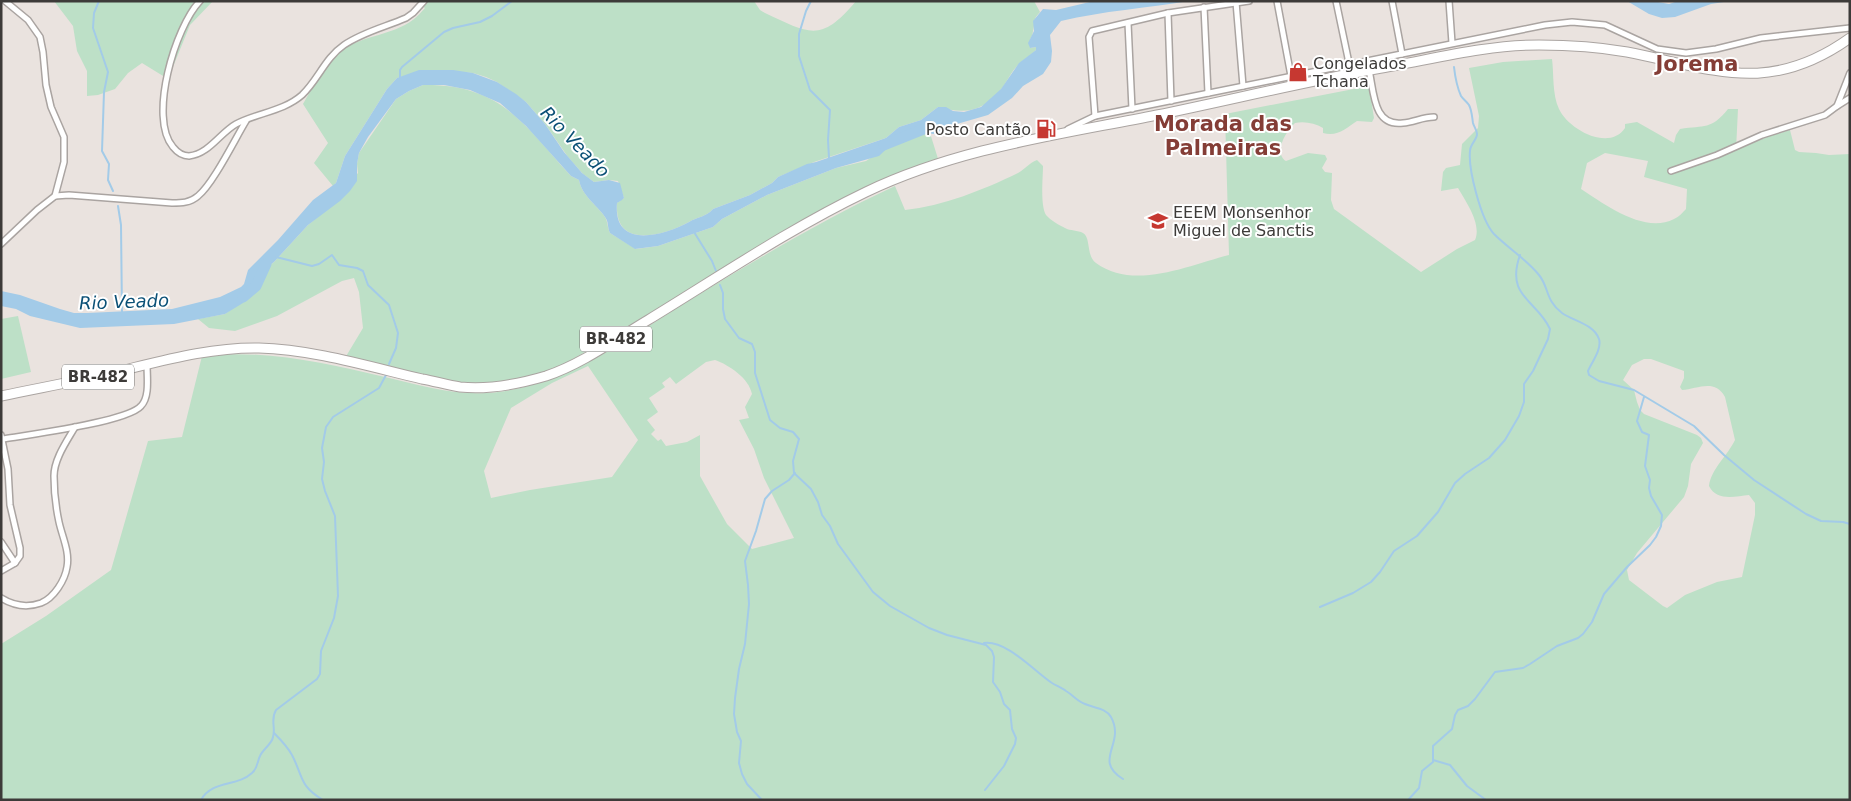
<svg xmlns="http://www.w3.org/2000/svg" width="1851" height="801" viewBox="0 0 1851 801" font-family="'DejaVu Sans',sans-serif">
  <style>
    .green { fill: #bde0c7; fill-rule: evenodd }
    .water { fill: #a3cbe8 }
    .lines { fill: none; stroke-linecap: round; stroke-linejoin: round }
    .stream { stroke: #a3cbe8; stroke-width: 2 }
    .river { stroke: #a3cbe8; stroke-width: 11 }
    .minor-casing { stroke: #aaa4a1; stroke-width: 8 }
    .trunk-casing { stroke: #aaa4a1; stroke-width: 11 }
    .minor { stroke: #fff; stroke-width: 5 }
    .trunk { stroke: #fff; stroke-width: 9 }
    .labels { text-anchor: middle; stroke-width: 4; stroke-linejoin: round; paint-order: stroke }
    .shield { fill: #fff; stroke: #777674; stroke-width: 1 }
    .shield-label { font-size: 15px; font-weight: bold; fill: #3d3b39 }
    .poi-label { font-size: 16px; fill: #3d3b39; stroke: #fff; text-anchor: start }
    .water-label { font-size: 18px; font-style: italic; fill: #0b5076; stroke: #fff }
    .district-label { font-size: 21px; font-weight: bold; fill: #843d36; stroke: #fff }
  </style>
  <rect width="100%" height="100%" fill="#eae3df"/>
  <g class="green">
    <path d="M54 1H213L190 25 168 79 142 63 128 73 115 89 98 95 87 96V71L77 51 73 26Z"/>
    <path d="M415 1H754L760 10 765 13C810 34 821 43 856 1H1034L1040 12C1031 22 1036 21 1033 31 1032 40 1029 35 1030 48L1036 47V50C1031 55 1024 59 1018 65 1012 71 1008 79 1003 87 984 111 967 115 938 107L921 120 899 127 886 138 814 162 778 177 772 183 750 195 713 209C706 217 697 217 689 222 663 236 614 250 617 203L624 198 618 181 609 180 594 182 583 174 568 157 545 124 526 102 497 82 486 77 473 73 434 70 397 78 387 89 345 156 336 183 333 186 314 163 328 143 303 104C313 87 322 69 336 55 357 35 391 37 414 19 418 16 421 12 425 8Z"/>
    <path d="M1552 59C1554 74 1552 94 1559 109 1568 129 1609 152 1625 128V124L1637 122 1674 143 1676 135 1680 129C1705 125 1711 130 1728 109H1738L1736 150 1767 137 1790 130 1795 150 1799 152 1816 153 1829 155 1850 154V800H1V644L46 616 111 570 148 441 182 437 202 356C264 349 325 363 385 377 418 385 452 395 486 393 562 389 631 336 693 298 759 258 826 218 895 186L905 210C943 206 983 190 1018 173 1025 169 1029 163 1037 160L1043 166C1043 178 1040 205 1046 215 1050 220 1059 225 1065 228 1070 231 1078 230 1083 233 1091 237 1086 256 1096 263 1134 291 1189 265 1229 255L1225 114 1364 87H1369L1374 118 1372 122 1357 121C1346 128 1338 137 1323 133V128C1315 123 1304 121 1295 123 1286 131 1273 153 1286 161L1308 153 1325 155 1327 159 1322 168 1325 172 1332 173 1331 200 1334 209 1421 272 1457 249 1475 240C1482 224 1466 202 1458 188L1441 191 1443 172 1446 168 1460 165 1462 144 1478 128 1479 116 1469 68 1503 62ZM1605 153 1648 161 1644 177 1687 189 1686 209C1683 212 1679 217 1674 219 1644 234 1606 205 1581 189L1587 163ZM1644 359H1651L1684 371V378L1680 387 1682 390C1697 389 1715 378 1725 397L1735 440C1728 455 1711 469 1709 486 1717 502 1736 496 1749 495L1755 503V515L1742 577 1717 582 1685 595 1667 608 1663 606 1629 580 1627 570 1637 553 1684 497 1688 486 1691 464 1703 443 1701 438 1697 435 1644 414 1640 410 1637 402 1634 390 1623 380 1632 365ZM715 360C729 365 749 378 752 394L745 407 749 418 739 420 754 449 764 478 794 538 752 549 727 524 700 476V435L687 442 666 446 661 439 658 441 651 434 655 430 647 420 658 412 649 398 665 387 662 383 670 377 676 384 706 362ZM588 366 638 440 612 477 530 490 491 498 484 471 511 408 552 383Z"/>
    <path d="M423 85C502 84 523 124 571 176L579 180C582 196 596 204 605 217 608 222 607 227 610 233L636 249 658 246 713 227 722 219 767 195 836 168 866 161 907 133 917 130 930 133 939 162 874 187 566 363C539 375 508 386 477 384 433 382 389 368 345 358L363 328 359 292 354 278 342 281 277 316 235 331 209 328 198 319 225 314 251 295 266 268 274 262 308 225 318 217 358 173 357 164 359 153 396 99 409 91Z"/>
    <path d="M18 316 31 372 1 379V319Z"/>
  </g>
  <g class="water">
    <path d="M1094 1H1189C1147 8 1103 11 1061 21L1050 35 1052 51 1051 62 1043 74 1023 86 1012 98 988 115 943 128 938 133 933 134 917 130 907 133 896 140 879 156 836 168 767 195 722 219 713 227 658 246 635 249 610 233C607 227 609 222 605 217 596 204 582 196 579 180L571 176 526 126 500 103 470 90 444 85H423L409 91 396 99 368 137 359 153 357 164V181L350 191 340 201 308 225 274 262 266 268 251 295 243 303 225 314 174 324 80 328 30 316 16 309 1 306V291L20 295 60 309 74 313H87L172 309 220 297 241 287 244 284 248 270 278 240 313 200 336 183 345 156 387 89 397 78 419 70H453L473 73 497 82 516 94 526 102 545 124 564 152 582 173 594 182 609 180 620 183 624 198 622 200 617 203C613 250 663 236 689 222 697 217 706 217 713 209L750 195 772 183 778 177 807 164 816 162 886 138 899 127 921 120 938 107H946L953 111 964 112 981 107 1001 89 1019 63 1036 50V47L1030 48 1028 43 1034 31 1033 21 1043 9 1056 10Z"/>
    <path d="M1627 1H1653L1669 4 1678 1H1730L1711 4 1675 17 1662 18 1649 14Z"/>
  </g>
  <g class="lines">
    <g class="stream">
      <path d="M99 1 94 13 93 28 108 72 104 92 102 151 109 164 108 180 113 191"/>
      <path d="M811 1 806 11 799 34V56L810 90 830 110 828 140 829 158"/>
      <path d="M1454 67C1455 76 1457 87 1461 96 1463 99 1467 102 1469 105 1472 111 1472 117 1473 123 1474 127 1477 130 1477 134 1477 140 1470 144 1470 151 1468 169 1481 220 1494 234 1508 248 1526 259 1539 275 1549 287 1545 300 1562 313 1573 321 1594 324 1599 339 1602 349 1592 362 1588 371L1589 375 1599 381 1634 390 1694 426 1724 455 1754 480 1806 514 1821 521 1843 522 1850 524"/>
      <path d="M400 78V70L402 67 444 32 453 28 480 22 492 16 512 1"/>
      <path d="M118 206 121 225 122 314"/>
      <path d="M694 232 712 261 716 271"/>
      <path d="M276 257 312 266 319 264 332 255 339 265 357 268 363 271 368 285 389 305 398 333 396 348 389 364"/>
      <path d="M720 285 723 293V309L725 319 739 338 752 344 755 352V373L770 420 780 428 793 432 799 439 793 461 794 473 811 489 818 502 822 515 830 526 838 544 873 592 890 606 929 628 947 635 986 645 992 651 994 657 993 682 1000 692 1004 704 1010 710 1012 729 1016 738 1015 744 1004 766 985 790"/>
      <path d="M1320 607 1353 593 1371 582 1380 572 1394 551 1417 536 1438 512 1455 483 1465 474 1489 458 1505 440 1519 416 1524 402V384L1533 371 1548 339 1550 329C1537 300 1505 297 1520 255"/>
      <path d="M984 643C1007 640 1035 672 1052 683 1057 686 1062 688 1066 691 1073 695 1077 701 1085 704 1094 708 1106 708 1111 717 1126 744 1092 760 1123 779"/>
      <path d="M274 733C280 739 287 746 292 755 303 776 299 786 323 800"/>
      <path d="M1433 760 1450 765 1467 786 1486 800"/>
      <path d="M201 800C212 780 237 787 252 773 258 768 257 762 260 756 263 749 272 744 273 737 276 727 270 720 276 710L317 679 320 674 321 651 334 618 338 596 335 516 325 491 322 479 324 462 322 448 326 427 333 417 379 388 386 375"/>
      <path d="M762 800 747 784 742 774 739 763 741 741 737 732 734 714 735 698 739 669 745 644 749 604 748 585 745 561 756 531 765 499 772 491 789 480 795 473"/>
      <path d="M1408 800 1419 788 1422 771 1433 762V746L1452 729 1455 715 1458 710 1468 706 1475 699 1495 672 1523 668 1530 664 1557 646 1578 638 1583 634 1592 622 1604 594 1627 567 1650 545 1656 537 1661 526 1662 515 1651 496 1649 488 1650 480 1645 466 1649 435 1642 432 1637 421 1644 397"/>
    </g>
    <g class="river">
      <path d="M884 145 934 125"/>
      <path d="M243 297 256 286 266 264"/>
    </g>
    <defs>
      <g id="minor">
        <path d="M5 1 28 20 40 37 43 52 46 85 51 107 64 137V162L55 196"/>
        <path d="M200 1C175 27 148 118 173 147 177 152 183 156 189 156 209 154 220 133 236 124 257 113 284 111 302 95 318 80 325 58 344 45 363 32 385 27 406 18L413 13 424 1"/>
        <path d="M1277 1 1291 76"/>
        <path d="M1336 1 1349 63"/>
        <path d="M1392 1 1402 54"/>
        <path d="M1449 1 1452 43"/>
        <path d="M1236 2 1243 86"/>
        <path d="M1204 7 1208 93"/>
        <path d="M1168 13 1171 101"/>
        <path d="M1128 23 1132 109"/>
        <path d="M1369 70C1374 92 1373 127 1403 123 1414 122 1423 117 1434 117"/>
        <path d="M1837 106 1850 98"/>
        <path d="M1095 116 1089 37 1092 31 1168 13 1249 1"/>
        <path d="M1068 129 1095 116 1545 25 1572 22 1605 25 1657 49 1686 53 1716 49 1761 38 1850 28"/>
        <path d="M1671 171 1717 155 1762 135 1825 115 1837 106 1850 73"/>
        <path d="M1 244 37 210 55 196 69 195 172 203C181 203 190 203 198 196 213 184 235 139 246 121"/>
        <path d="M1 435 8 469 10 505 20 548V556L15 563 1 571"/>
        <path d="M3 439C28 435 127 422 141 406 150 397 147 377 147 365"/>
        <path d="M1 542 15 563"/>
        <path d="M1 598C14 606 27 608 41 603 54 598 65 580 67 567 70 552 62 536 59 522 56 508 54 490 54 476 54 459 67 441 75 427"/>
      </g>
      <path id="trunk" d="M1 396C39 388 78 381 116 372 162 361 211 347 259 348 311 349 371 367 422 379 434 381 447 385 460 387 488 390 519 384 546 376 582 364 616 339 648 320 720 276 791 228 866 192 958 148 1058 135 1157 115 1230 100 1303 82 1376 69 1430 60 1484 45 1539 45 1568 45 1599 47 1627 52 1714 69 1769 96 1850 38"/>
    </defs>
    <use href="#minor" class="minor-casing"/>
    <use href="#trunk" class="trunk-casing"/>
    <use href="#minor" class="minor"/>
    <use href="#trunk" class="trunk"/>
  </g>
  <defs>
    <symbol id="shop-bare" viewBox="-9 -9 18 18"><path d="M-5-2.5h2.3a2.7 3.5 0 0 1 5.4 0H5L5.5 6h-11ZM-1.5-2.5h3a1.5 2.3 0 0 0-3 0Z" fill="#c63831" stroke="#fff" stroke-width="2.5" paint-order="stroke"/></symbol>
    <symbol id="fuel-bare" viewBox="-9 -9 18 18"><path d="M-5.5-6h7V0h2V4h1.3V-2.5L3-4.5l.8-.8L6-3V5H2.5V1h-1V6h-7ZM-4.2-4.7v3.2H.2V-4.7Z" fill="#c63831" stroke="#fff" stroke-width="2.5" paint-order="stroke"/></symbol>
    <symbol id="school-bare" viewBox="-9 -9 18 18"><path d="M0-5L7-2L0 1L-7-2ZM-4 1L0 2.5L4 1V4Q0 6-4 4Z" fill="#c63831" stroke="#fff" stroke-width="2.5" paint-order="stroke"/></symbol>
  </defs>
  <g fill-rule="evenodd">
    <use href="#shop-bare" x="1284" y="58" width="28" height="28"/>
    <use href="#fuel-bare" x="1032" y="115" width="28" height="28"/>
    <use href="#school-bare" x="1144" y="207" width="28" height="28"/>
  </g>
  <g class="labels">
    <g class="shield">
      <rect x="580" y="326.5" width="72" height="25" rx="4"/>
      <rect x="62" y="364.5" width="72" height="25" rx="4"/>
    </g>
    <g class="shield-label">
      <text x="616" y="344">BR-482</text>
      <text x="98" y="382">BR-482</text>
    </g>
    <g class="poi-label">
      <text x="1313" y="69">Congelados<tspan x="1313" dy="18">Tchana</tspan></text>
      <text x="1031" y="135" text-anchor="end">Posto Cantão</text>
      <text x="1173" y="218">EEEM Monsenhor<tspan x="1173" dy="18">Miguel de Sanctis</tspan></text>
    </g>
    <g class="water-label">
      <text transform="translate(575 142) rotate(46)" y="6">Rio Veado</text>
      <text transform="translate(124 302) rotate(-2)" y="6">Rio Veado</text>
    </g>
    <g class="district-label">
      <text x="1697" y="71">Jorema</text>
      <text x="1223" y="131">Morada das<tspan x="1223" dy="24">Palmeiras</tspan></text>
    </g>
  </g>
  <rect width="1851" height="801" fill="none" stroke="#3d3b39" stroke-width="5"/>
</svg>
